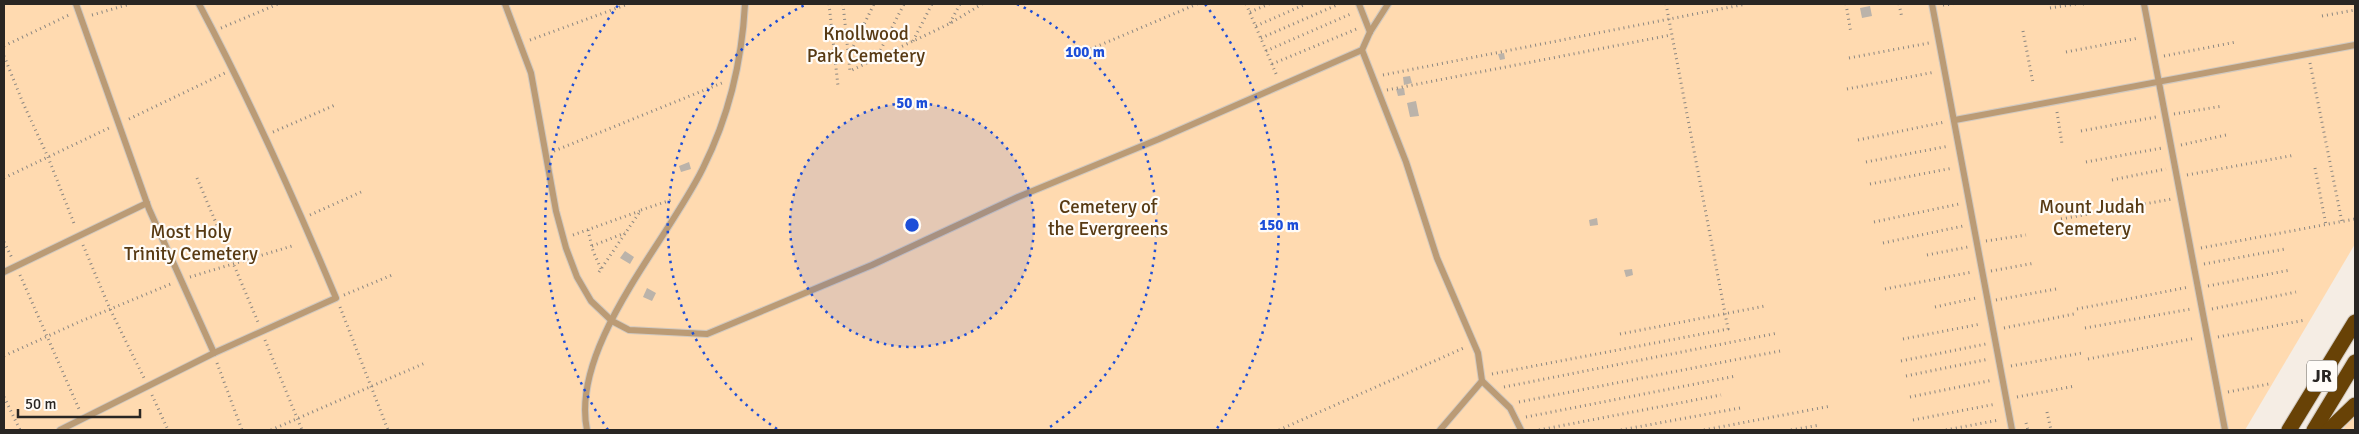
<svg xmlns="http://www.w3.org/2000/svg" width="2359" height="434" viewBox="0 0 2359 434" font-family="Signika,sans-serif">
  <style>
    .green { fill: #ffdab0 }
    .building { fill: #bbb3aa }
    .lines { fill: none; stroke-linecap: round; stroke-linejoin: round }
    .lane-casing { stroke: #d0c9c1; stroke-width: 8 }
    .highway-casing { stroke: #d0c9c1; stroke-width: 17 }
    .path { stroke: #8c8781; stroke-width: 3; stroke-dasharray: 1 4; stroke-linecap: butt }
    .lane { stroke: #bb9b75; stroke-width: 6 }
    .highway { stroke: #684206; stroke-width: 15 }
    .ring { fill: none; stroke: #1d4ed8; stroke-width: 2.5; stroke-dasharray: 2.5 5 }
    .labels { text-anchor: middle; stroke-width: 4.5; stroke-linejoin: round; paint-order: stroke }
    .shield { fill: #fffcf8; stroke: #696663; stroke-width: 1 }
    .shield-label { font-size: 18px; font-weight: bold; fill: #292623 }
    .park-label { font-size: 19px; fill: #583a13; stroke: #fffcf8 }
    .centre { fill: #1d4ed8; stroke: #fffcf8; stroke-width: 2.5 }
    .ring-label { font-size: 15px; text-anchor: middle; font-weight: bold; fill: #1d4ed8; stroke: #fffcf8; stroke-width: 4.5; stroke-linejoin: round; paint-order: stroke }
  </style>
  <rect width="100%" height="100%" fill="#f5ede4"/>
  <g class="green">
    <path d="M4 4H2355V244L2245 430H4Z"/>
    <path d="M2355 411V430H2343Z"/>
  </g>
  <g class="building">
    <path d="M1870 6 1872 16 1862 18 1860 8Z"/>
    <path d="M1504 53 1505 59 1500 60 1498 54Z"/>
    <path d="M1410 76 1412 83 1404 85 1403 77Z"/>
    <path d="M1404 88 1405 95 1398 96 1396 89Z"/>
    <path d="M1416 101 1419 116 1410 117 1407 103Z"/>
    <path d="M689 162 691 169 681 172 679 166Z"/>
    <path d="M1597 218 1598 225 1590 226 1589 220Z"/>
    <path d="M625 251 634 257 630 264 620 258Z"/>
    <path d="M1632 269 1633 275 1626 277 1624 270Z"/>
    <path d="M647 288 656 293 652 301 643 297Z"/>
  </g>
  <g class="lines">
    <defs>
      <g id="lane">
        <path d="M76 4 149 209 214 353"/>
        <path d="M505 4 531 73 556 211 566 248 577 277 591 301 612 321 629 330 707 334 872 265 1018 197 1159 139 1362 50 1370 32 1388 4"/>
        <path d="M1359 4 1370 32"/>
        <path d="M1932 4 2012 430"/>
        <path d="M2144 4 2225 430"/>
        <path d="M1362 50 1406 162 1437 258 1478 353 1482 381 1510 408 1521 430"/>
        <path d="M1955 120 2355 45"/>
        <path d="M4 272 147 203"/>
        <path d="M60 430 214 353 336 298C294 198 250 100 199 4"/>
        <path d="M587 430C570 346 667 242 703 168 728 118 742 60 745 4"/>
        <path d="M1440 430 1482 381"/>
      </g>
      <g id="highway">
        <path d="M2289 430 2355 322"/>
        <path d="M2314 430 2355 362"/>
        <path d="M2329 430 2355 405"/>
      </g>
    </defs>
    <use href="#lane" class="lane-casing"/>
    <use href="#highway" class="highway-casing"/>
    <g class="path">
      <path d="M829 4 838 86"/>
      <path d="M843 4 850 71 949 24 982 4"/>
      <path d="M1246 4 1277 76"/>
      <path d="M1846 4 1851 33"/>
      <path d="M1899 4 1902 18"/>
      <path d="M2083 4H2085"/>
      <path d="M1943 5 1953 4"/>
      <path d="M2050 8 2076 4"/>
      <path d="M1250 12 1269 4"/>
      <path d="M92 15 130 4"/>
      <path d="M2322 16 2355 10"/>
      <path d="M950 23 960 4"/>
      <path d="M1256 26 1306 4"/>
      <path d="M221 28 278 4"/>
      <path d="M2023 31 2033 83"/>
      <path d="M1261 38 1339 4"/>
      <path d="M530 40 628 4"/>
      <path d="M913 41 932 4"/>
      <path d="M4 46 69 15"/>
      <path d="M1086 51 1197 4"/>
      <path d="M1266 51 1353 13"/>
      <path d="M2066 52 2139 38"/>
      <path d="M849 55 874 4"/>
      <path d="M4 56 23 103 48 157 75 226"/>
      <path d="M2164 56 2236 42"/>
      <path d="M1849 58 1929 43"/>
      <path d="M876 59 904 4"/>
      <path d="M2310 63 2342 222"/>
      <path d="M1272 64 1359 28"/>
      <path d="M1383 75 1746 4"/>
      <path d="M1847 89 1935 72"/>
      <path d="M1387 90 1671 35"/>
      <path d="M2057 112 2062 144"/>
      <path d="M2174 114 2223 106"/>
      <path d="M129 119 225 73"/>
      <path d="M2081 131 2156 117"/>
      <path d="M273 132 335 105"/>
      <path d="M1858 140 1945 122"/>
      <path d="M2181 145 2226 135"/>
      <path d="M554 151 722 83"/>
      <path d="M1866 162 1949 146"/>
      <path d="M2086 162 2162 148"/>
      <path d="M2315 168 2326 225"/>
      <path d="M2187 175 2295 155"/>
      <path d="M4 178 109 128"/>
      <path d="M197 178 258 322"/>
      <path d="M2112 180 2166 169"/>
      <path d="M1870 184 1953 168"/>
      <path d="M310 215 361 192"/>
      <path d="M2061 219 2172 199"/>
      <path d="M1874 222 1959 204"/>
      <path d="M588 230 593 251 601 269"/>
      <path d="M573 235 640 211"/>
      <path d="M1986 241 2026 235"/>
      <path d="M4 242 12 258"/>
      <path d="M1883 243 1963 226"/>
      <path d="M83 245 110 309 144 378"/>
      <path d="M592 246 625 233"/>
      <path d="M2201 248 2355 219"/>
      <path d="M1927 255 1968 247"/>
      <path d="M2204 264 2285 249"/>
      <path d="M1991 271 2035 263"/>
      <path d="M599 272 641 210 674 199"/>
      <path d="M20 275 79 409"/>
      <path d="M190 277 292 246"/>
      <path d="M2208 286 2290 270"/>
      <path d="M1885 289 1972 272"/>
      <path d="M344 295 392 275"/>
      <path d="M1996 300 2056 289"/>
      <path d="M340 307 388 430"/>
      <path d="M1935 307 1976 298"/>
      <path d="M2077 309 2189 287"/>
      <path d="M2212 309 2296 292"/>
      <path d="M2004 328 2074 314"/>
      <path d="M2085 328 2191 309"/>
      <path d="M1620 334 1765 306"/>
      <path d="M2218 337 2305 320"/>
      <path d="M1903 339 1981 324"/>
      <path d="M265 340 302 430"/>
      <path d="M4 356 79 322 173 283"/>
      <path d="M2088 359 2196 338"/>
      <path d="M1901 361 1986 344"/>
      <path d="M217 363 242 430"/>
      <path d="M2011 366 2082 353"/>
      <path d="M1492 374 1728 329 1666 4"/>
      <path d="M1906 376 1989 359"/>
      <path d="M1504 387 1778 333"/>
      <path d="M2228 392 2269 384"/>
      <path d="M152 395 168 430"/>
      <path d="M4 397 20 430"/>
      <path d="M1910 397 1993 380"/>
      <path d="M2017 397 2075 386"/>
      <path d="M1519 402 1780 351"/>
      <path d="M2047 412 2051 430"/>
      <path d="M1526 417 1736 376"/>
      <path d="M1913 420 1996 404"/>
      <path d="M2026 423 2028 430"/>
      <path d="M271 430 425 363"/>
      <path d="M1279 430 1466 347"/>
      <path d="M1539 430 1721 395"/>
      <path d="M1621 430 1740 408"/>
      <path d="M1704 430 1831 406"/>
      <path d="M1791 430 1820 425"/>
      <path d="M1946 430 1999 420"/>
    </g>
    <use href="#lane" class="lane"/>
    <use href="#highway" class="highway"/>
  </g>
  <circle cx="912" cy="225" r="122" fill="#1d4ed8" fill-opacity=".12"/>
  <g class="ring">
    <circle cx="912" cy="225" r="122"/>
    <path d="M777 429A245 245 0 0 1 807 4M1017 4A245 245 0 0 1 1047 429"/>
    <path d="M608 430A367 367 0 0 1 619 4M1205 4A367 367 0 0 1 1216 430"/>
  </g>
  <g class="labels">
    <rect class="shield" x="2307" y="360.5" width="30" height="31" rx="4"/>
    <g class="shield-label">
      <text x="2322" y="382">JR</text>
    </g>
    <g class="park-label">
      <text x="866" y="40">Knollwood<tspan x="866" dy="22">Park Cemetery</tspan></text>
      <text x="1108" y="213">Cemetery of<tspan x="1108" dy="22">the Evergreens</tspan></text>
      <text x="2092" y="213">Mount Judah<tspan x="2092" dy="22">Cemetery</tspan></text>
      <text x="191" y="238">Most Holy<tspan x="191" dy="22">Trinity Cemetery</tspan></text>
    </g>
  </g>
  <circle cx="912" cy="225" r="8" class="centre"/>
  <g class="ring-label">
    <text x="1085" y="57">100 m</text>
    <text x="912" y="108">50 m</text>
    <text x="1279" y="230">150 m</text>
  </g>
  <rect width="2359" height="434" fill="none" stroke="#292623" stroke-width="10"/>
  <path d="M18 409v8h122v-8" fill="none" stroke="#292623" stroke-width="2.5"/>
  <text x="25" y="409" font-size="15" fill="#292623" stroke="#fffcf8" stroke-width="4" paint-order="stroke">50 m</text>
</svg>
